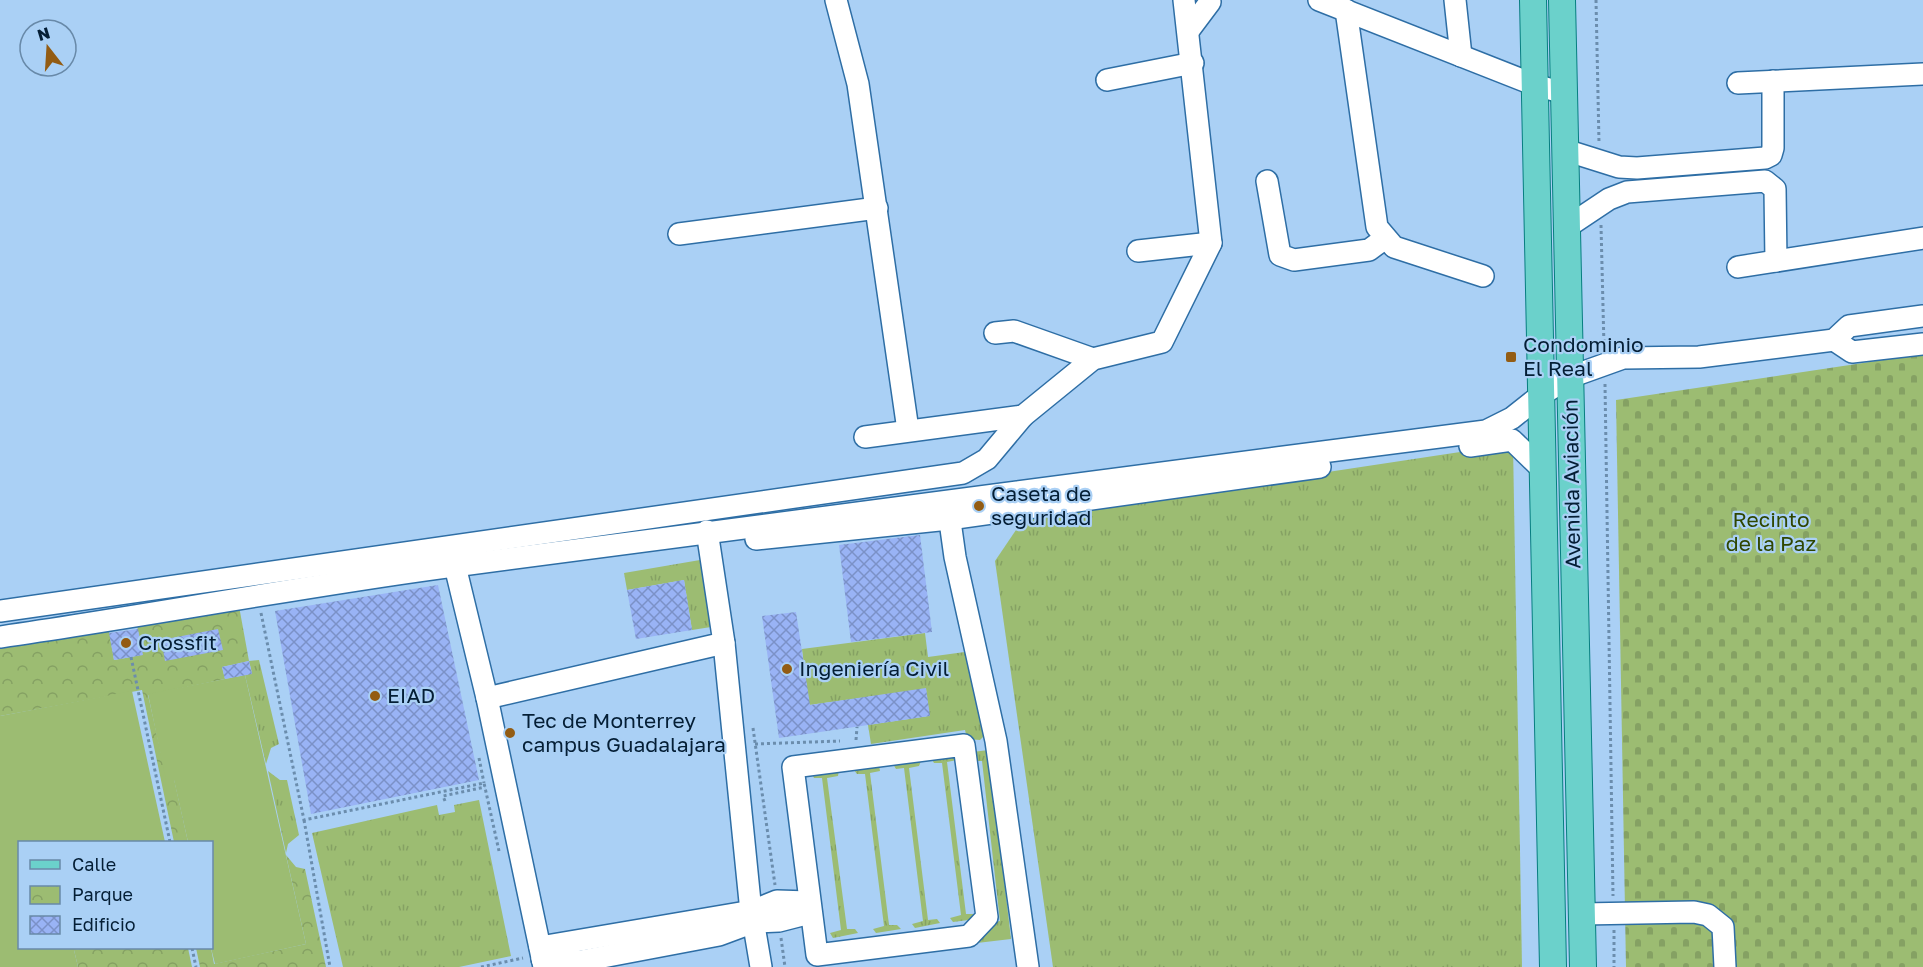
<svg xmlns="http://www.w3.org/2000/svg" width="1923" height="967" viewBox="0 0 1923 967" font-family="'Golos Text',sans-serif">
  <style>
    .grass { fill: url(#grass-tufts) }
    .cemetery { fill: url(#cemetery-stones) }
    .park { fill: url(#park-crowns) }
    .pitch { fill: #9cbc72 }
    .building { fill: url(#building-cross-hatch) }
    .lines { fill: none; stroke-linecap: round; stroke-linejoin: round }
    .minor-casing { stroke: #2e6ea5; stroke-width: 24 }
    .major-casing { stroke: #077e80; stroke-width: 28 }
    .path { stroke: #6b8dad; stroke-width: 3; stroke-dasharray: 3 3; stroke-linecap: butt }
    .minor { stroke: #fff; stroke-width: 21 }
    .major { stroke: #6bd1cb; stroke-width: 26 }
    .poi-dot { fill: #935c13; stroke: #aad0f5; stroke-width: 2 }
    .labels { text-anchor: middle; stroke-width: 4.5; stroke-linejoin: round; paint-order: stroke }
    .poi-label { font-size: 21px; fill: #041e35; stroke: #aad0f5; text-anchor: start }
    .street-label { font-size: 21px; fill: #041e35; stroke: #aad0f5 }
    .park-label { font-size: 21px; fill: #2f4601; stroke: #aad0f5 }
  </style>
  <defs>
    <pattern id="grass-tufts" width="24" height="20" patternUnits="userSpaceOnUse" patternTransform="scale(1.5)"><rect width="24" height="20" fill="#9cbc72"/><path d="M3 7l-1-3M5 7V3M7 7l1-3M15 17l-1-3M17 17v-4M19 17l1-3" fill="none" stroke="#85a163"/></pattern>
    <pattern id="cemetery-stones" width="16" height="16" patternUnits="userSpaceOnUse" patternTransform="scale(1.5)"><rect width="16" height="16" fill="#9cbc72"/><path d="M2 7V4a2 2 0 0 1 4 0v3zM10 15v-3a2 2 0 0 1 4 0v3z" fill="#85a163"/></pattern>
    <pattern id="park-crowns" width="20" height="18" patternUnits="userSpaceOnUse" patternTransform="scale(1.5)"><rect width="20" height="18" fill="#9cbc72"/><path d="M2 6a3 3 0 1 1 6 0M12 15a3 3 0 1 1 6 0" fill="none" stroke="#85a163"/></pattern>
    <pattern id="building-cross-hatch" width="8" height="8" patternUnits="userSpaceOnUse" patternTransform="scale(1.5)"><rect width="8" height="8" fill="#99b3f5"/><path d="M0 0l8 8M0 8l8-8" fill="none" stroke="#7b91c7"/></pattern>
  </defs>
  <rect width="100%" height="100%" fill="#aad0f5"/>
  <g class="grass">
    <path d="M1513 444 1522 967H1053L995 561 1024 518Z"/>
    <path d="M700 560 711 627 692 630 684 580 627 590 624 573Z"/>
    <path d="M925 633 928 657 972 651 984 736 980 740 967 739 965 730 871 744 868 725 929 716 926 689 809 705 802 649Z"/>
    <path d="M259 660 279 744 271 748 266 764 245 675 252 673 249 661Z"/>
    <path d="M989 750 1011 939 977 943 975 937 989 923 1000 921 982 761H972V752Z"/>
    <path d="M956 754 957 760 947 762 966 914H977L976 919 953 922 950 918 961 915 942 763H934L931 758Z"/>
    <path d="M921 761 919 766 909 768 928 920 937 919 940 923 915 928 912 924 923 921 904 768 896 769 893 764Z"/>
    <path d="M879 765 880 771 870 773 889 925H897L901 929 876 933 873 929 884 926 865 774H857L854 770Z"/>
    <path d="M839 770 838 776 827 778 847 929H855L858 933 833 938 830 933 841 930 822 778H814L812 774Z"/>
    <path d="M268 771 280 780H287L299 835 288 844 286 853Z"/>
    <path d="M479 800 511 956 459 967H343L312 833 437 805 439 815 455 812 454 805Z"/>
  </g>
  <path class="cemetery" d="M1923 354V967H1626L1616 400Z"/>
  <g class="park">
    <path d="M239 606 249 661 222 667 225 679 148 695 167 780 174 779 188 842H174L142 690 0 716V647L109 631 114 660 142 655 137 625Z"/>
    <path d="M286 855 296 867 305 869 326 967H200L196 948H211L214 964 306 944Z"/>
    <path d="M89 948H188L192 967H78L74 950Z"/>
  </g>
  <g class="pitch">
    <path d="M245 675 306 944 215 964 211 948 212 842H188L174 780H166L148 694Z"/>
    <path d="M132 691 165 842H20V948H89L74 950 78 967H0V716Z"/>
  </g>
  <g class="building">
    <path d="M920 535 932 632 851 642 839 545Z"/>
    <path d="M684 580 692 630 636 639 627 590Z"/>
    <path d="M438 585 479 780 311 814 275 611Z"/>
    <path d="M796 612 810 705 926 688 930 716 779 738 762 616Z"/>
    <path d="M138 629 143 655 114 660 109 633Z"/>
    <path d="M218 629 223 650 165 661 161 640Z"/>
    <path d="M249 661 252 674 225 679 222 667Z"/>
  </g>
  <g class="lines">
    <defs>
      <g id="minor">
        <path d="M836 0 858 84 908 430"/>
        <path d="M1319 0 1535 85 1564 93"/>
        <path d="M1455 0 1461 56"/>
        <path d="M1346 10 1377 227 1394 247 1483 276"/>
        <path d="M1189 30 1210 2"/>
        <path d="M1107 80 1193 63"/>
        <path d="M1738 83 1923 74"/>
        <path d="M1565 150 1619 167 1637 168 1765 158 1771 155 1773 148V81"/>
        <path d="M1267 181 1280 255 1294 260 1369 250 1384 239"/>
        <path d="M1567 227 1609 199 1627 192 1765 181 1775 189 1776 261"/>
        <path d="M679 234 877 208"/>
        <path d="M1138 251 1211 243"/>
        <path d="M1738 267 1923 238"/>
        <path d="M995 333 1014 331 1093 359"/>
        <path d="M1834 340 1852 352 1923 344"/>
        <path d="M865 437 1023 416 1093 359 1162 342 1211 243 1184 0"/>
        <path d="M1470 446 1512 440 1543 470"/>
        <path d="M948 507 955 557 996 741 1028 967"/>
        <path d="M756 539 949 519 1320 467"/>
        <path d="M455 566 487 698 544 967"/>
        <path d="M0 611 963 473 987 459 1023 416"/>
        <path d="M0 637C147 616 292 588 439 568 788 520 1137 476 1486 431L1512 418 1541 395 1570 377 1623 358 1699 357 1834 340 1849 326 1923 316"/>
        <path d="M724 643 750 902 761 967"/>
        <path d="M487 698 724 643 707 531"/>
        <path d="M964 745 987 917 969 936 817 955 793 767Z"/>
        <path d="M1582 914 1694 912 1708 915 1723 927 1725 967"/>
        <path d="M540 947 752 911 777 901 809 902"/>
        <path d="M542 959 581 961 719 935 754 922 779 921 810 913"/>
      </g>
      <g id="major">
        <path d="M1533 0 1553 967"/>
        <path d="M1562 0 1583 967"/>
      </g>
    </defs>
    <use href="#minor" class="minor-casing"/>
    <use href="#major" class="major-casing"/>
    <g class="path">
      <path d="M1596 0 1599 143"/>
      <path d="M1601 225 1604 347"/>
      <path d="M1605 384 1613 896"/>
      <path d="M261 613 304 820 484 783 499 851"/>
      <path d="M131 657 170 842"/>
      <path d="M753 728 775 885"/>
      <path d="M856 740 857 727"/>
      <path d="M755 744 840 741"/>
      <path d="M479 758 484 783"/>
      <path d="M445 801 443 796 485 787"/>
      <path d="M304 820 330 967"/>
      <path d="M1614 930V967"/>
      <path d="M781 938 785 967"/>
      <path d="M192 948 196 967"/>
      <path d="M481 967 523 958"/>
    </g>
    <use href="#minor" class="minor"/>
    <use href="#major" class="major"/>
  </g>
  <g class="poi-dot">
    <rect x="1505" y="351" width="12" height="12" rx="3"/>
    <circle cx="979" cy="506" r="6"/>
    <circle cx="126" cy="643" r="6"/>
    <circle cx="787" cy="669" r="6"/>
    <circle cx="375" cy="696" r="6"/>
    <circle cx="510" cy="733" r="6"/>
  </g>
  <g class="labels">
    <g class="poi-label">
      <text x="1523" y="352">Condominio<tspan x="1523" dy="24">El Real</tspan></text>
      <text x="991" y="501">Caseta de<tspan x="991" dy="24">seguridad</tspan></text>
      <text x="138" y="650">Crossfit</text>
      <text x="799" y="676">Ingeniería Civil</text>
      <text x="387" y="703">EIAD</text>
      <text x="522" y="728">Tec de Monterrey<tspan x="522" dy="24">campus Guadalajara</tspan></text>
    </g>
    <g class="street-label">
      <text transform="translate(1572 484) rotate(-91)" y="7">Avenida Aviación</text>
    </g>
    <g class="park-label">
      <text x="1771" y="527">Recinto<tspan x="1771" dy="24">de la Paz</tspan></text>
    </g>
  </g>
  <rect x="18" y="841" width="195" height="108" fill="#aad0f5" stroke="#6889a8" stroke-width="1.5"/>
  <rect x="30" y="860" width="30" height="9" fill="#6bd1cb" stroke="#6889a8" stroke-width="1.5"/>
  <text x="72" y="871" font-size="18" fill="#041e35">Calle</text>
  <rect x="30" y="886" width="30" height="18" fill="url(#park-crowns)" stroke="#6889a8" stroke-width="1.5"/>
  <text x="72" y="901" font-size="18" fill="#041e35">Parque</text>
  <rect x="30" y="916" width="30" height="18" fill="url(#building-cross-hatch)" stroke="#6889a8" stroke-width="1.5"/>
  <text x="72" y="931" font-size="18" fill="#041e35">Edificio</text>
  <g transform="translate(48 48) rotate(343)"><circle r="28" fill="#aad0f5" stroke="#6889a8" stroke-width="1.5"/>
  <path d="M0-4.5L10 22L0 15L-10 22Z" fill="#935c13"/>
  <text y="-9" font-size="16" font-weight="bold" text-anchor="middle" fill="#041e35">N</text>
  </g>
</svg>
